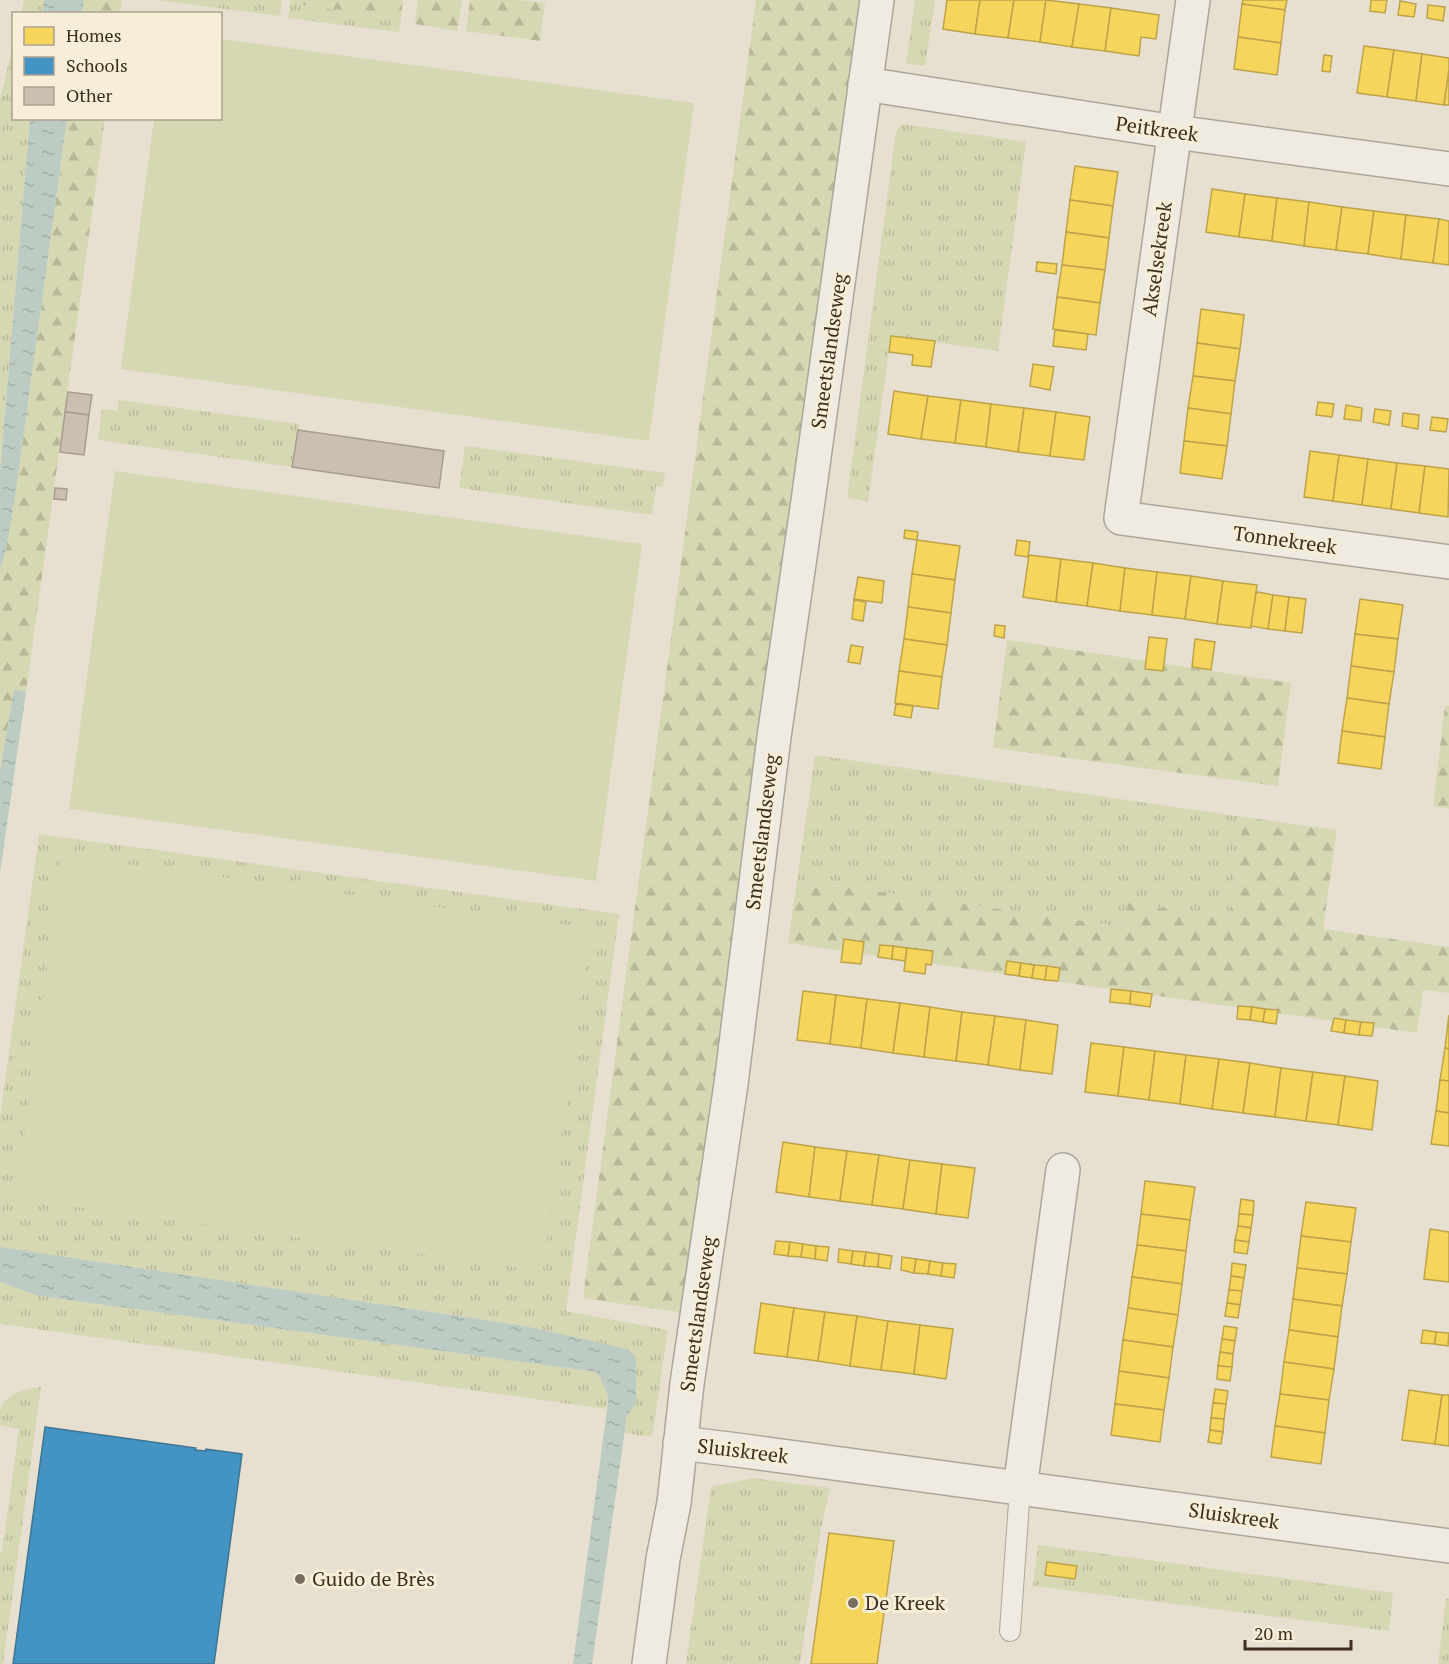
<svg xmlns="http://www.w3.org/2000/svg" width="1449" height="1664" viewBox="0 0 1449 1664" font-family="'PT Serif',serif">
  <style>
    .grass { fill: url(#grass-tufts) }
    .forest { fill: url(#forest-firs) }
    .pitch { fill: #d6d7b3 }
    .water { fill: url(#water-ripples) }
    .homes { fill: #f6d55c; stroke: #bea34a; stroke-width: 1.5 }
    .schools { fill: #4393c3; stroke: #417592; stroke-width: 1.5 }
    .building { fill: #cbbfb2; stroke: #a89c90; stroke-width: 1.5 }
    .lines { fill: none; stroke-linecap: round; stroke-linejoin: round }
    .lane-casing { stroke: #ada599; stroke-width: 22 }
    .street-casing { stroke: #ada599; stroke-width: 36 }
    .lane { stroke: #efebe3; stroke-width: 20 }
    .street { stroke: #efebe3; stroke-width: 33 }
    .poi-dot { fill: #786c5e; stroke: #f7eed8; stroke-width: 2 }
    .labels { text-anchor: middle; stroke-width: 6; stroke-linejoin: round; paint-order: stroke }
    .street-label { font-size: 20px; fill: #3d2e20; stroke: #f7eed8 }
    .poi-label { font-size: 20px; fill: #3d2e20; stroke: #f7eed8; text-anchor: start }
  </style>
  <defs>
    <pattern id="grass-tufts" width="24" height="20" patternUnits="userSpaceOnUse" patternTransform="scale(1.5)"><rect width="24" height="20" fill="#d6d7b3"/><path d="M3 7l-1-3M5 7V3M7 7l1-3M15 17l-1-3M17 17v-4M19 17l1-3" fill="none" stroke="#b9b99a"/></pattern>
    <pattern id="forest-firs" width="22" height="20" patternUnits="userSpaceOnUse" patternTransform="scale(1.5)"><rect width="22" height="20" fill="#d6d7b3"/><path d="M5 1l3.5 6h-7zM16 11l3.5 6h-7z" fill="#b9b99a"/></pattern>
    <pattern id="water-ripples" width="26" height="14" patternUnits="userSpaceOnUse" patternTransform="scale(1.5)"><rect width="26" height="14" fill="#bcccc2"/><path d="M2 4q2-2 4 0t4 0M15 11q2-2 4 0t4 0" fill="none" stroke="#a2b0a6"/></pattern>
  </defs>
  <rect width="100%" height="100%" fill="#e7e0d1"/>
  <g class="grass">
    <path d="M24 0H44L43 13 21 14Z"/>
    <path d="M156 0H282L280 16Z"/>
    <path d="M915 0H935L925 66 906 64Z"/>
    <path d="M290 3 401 18 399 32 288 18Z"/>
    <path d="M13 44 14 118 30 119 0 472V100Z"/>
    <path d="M902 124 1026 142 998 351 891 336 868 502 847 498 896 131Z"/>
    <path d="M119 400 299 424 292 467 98 440 102 409 117 411Z"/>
    <path d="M465 446 665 473 663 487 656 486 652 515 459 488Z"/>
    <path d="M815 755 1244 817 1229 917 1128 903 1124 927 797 880Z"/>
    <path d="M39 834 619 914 566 1311 668 1330 652 1437 625 1433 627 1415 636 1403V1357L525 1326 0 1247V1118Z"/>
    <path d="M0 1282 40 1296 597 1372 607 1393V1409L0 1324Z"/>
    <path d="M41 1387 3 1664H0V1552H2L19 1429 0 1425C0 1421 0 1415 0 1410 4 1394 27 1388 41 1387Z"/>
    <path d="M753 1478 830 1488 821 1529 800 1664H686L711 1487Z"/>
    <path d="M1038 1545 1393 1593 1389 1631 1033 1586Z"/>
    <path d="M1446 1598 1449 1599V1664H1438Z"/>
  </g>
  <g class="forest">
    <path d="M84 0H122L120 13H82Z"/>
    <path d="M290 0H403L401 18 290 3Z"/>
    <path d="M418 0H462L457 31 415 24Z"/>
    <path d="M470 0H517L545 3 540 41 466 31Z"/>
    <path d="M756 0H859L763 731 683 1313 583 1298Z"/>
    <path d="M67 119H105L26 692 14 689 0 772V570L5 554 15 497Z"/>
    <path d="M1007 640 1291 683 1278 786 993 748Z"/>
    <path d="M1445 706H1449V809L1433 806Z"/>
    <path d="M1244 817 1337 830 1323 929 1449 947V993L1423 990 1417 1033 788 943 797 880 1124 927 1128 903 1229 917Z"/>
  </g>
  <g class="pitch">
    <path d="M221 39 694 103 649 441 121 369 154 119 220 118Z"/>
    <path d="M115 471 642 544 596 881 69 809Z"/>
    <path d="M62 855 590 928 543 1271 16 1199Z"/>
  </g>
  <g class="water">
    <path d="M44 0H84L82 13H43Z"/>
    <path d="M30 119H67L15 497 5 554 0 570V472Z"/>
    <path d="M14 689 26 692 0 873V772Z"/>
    <path d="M0 1247 525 1326 627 1349 636 1357V1404L627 1415 592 1664H573L608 1402 607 1393 597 1372 39 1296 0 1282Z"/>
  </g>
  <g class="homes">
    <path d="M947 0H980L975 34 943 29Z"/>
    <path d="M980 0H1014L1008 38 975 34Z"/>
    <path d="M1014 0H1046L1040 42 1008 38Z"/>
    <path d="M1046 0 1079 4 1072 47 1040 42Z"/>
    <path d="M1243 0H1287L1285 10 1242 4Z"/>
    <path d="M1371 0H1387L1385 13 1370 11Z"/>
    <path d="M1400 1 1416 4 1414 17 1398 15Z"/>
    <path d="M1079 4 1111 8 1105 51 1072 47Z"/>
    <path d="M1242 4 1285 10 1281 43 1238 37Z"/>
    <path d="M1428 5 1445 7 1443 21 1427 18Z"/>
    <path d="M1111 8 1159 15 1156 39 1141 37 1139 56 1105 51Z"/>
    <path d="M1238 37 1281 43 1277 75 1234 69Z"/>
    <path d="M1364 46 1394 50 1387 97 1357 93Z"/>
    <path d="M1394 50 1422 54 1416 101 1387 97Z"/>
    <path d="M1422 54 1449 58V70L1444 105 1416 101Z"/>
    <path d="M1324 55 1332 56 1330 72 1322 71Z"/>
    <path d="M1449 70V105H1444Z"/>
    <path d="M1075 166 1118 172 1113 206 1070 200Z"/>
    <path d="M1212 189 1245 194 1239 237 1206 232Z"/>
    <path d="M1245 194 1277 198 1272 241 1239 237Z"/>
    <path d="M1277 198 1309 202 1304 246 1272 241Z"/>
    <path d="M1070 200 1113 206 1109 238 1066 232Z"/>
    <path d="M1309 202 1342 207 1336 250 1304 246Z"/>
    <path d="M1342 207 1374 211 1368 254 1336 250Z"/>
    <path d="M1374 211 1406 215 1401 259 1368 254Z"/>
    <path d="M1406 215 1439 219 1433 263 1401 259Z"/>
    <path d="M1439 219 1449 221V265L1433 263Z"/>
    <path d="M1066 232 1109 238 1105 270 1062 265Z"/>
    <path d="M1037 262 1057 264 1056 274 1036 271Z"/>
    <path d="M1062 265 1105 270 1100 303 1057 297Z"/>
    <path d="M1057 297 1100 303 1096 335 1053 329Z"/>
    <path d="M1201 309 1244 315 1240 349 1197 343Z"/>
    <path d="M1055 330 1088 334 1086 350 1053 346Z"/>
    <path d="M891 336 935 341 931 367 912 365 913 355 889 352Z"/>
    <path d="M1197 343 1240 349 1235 381 1193 376Z"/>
    <path d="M1033 364 1054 367 1050 390 1030 386Z"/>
    <path d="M1193 376 1235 381 1231 414 1188 408Z"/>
    <path d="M894 391 928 396 921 439 888 434Z"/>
    <path d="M928 396 961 400 955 443 921 439Z"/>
    <path d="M961 400 991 404 986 447 955 443Z"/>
    <path d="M1318 402 1334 404 1332 417 1316 415Z"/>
    <path d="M991 404 1024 408 1018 452 986 447Z"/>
    <path d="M1346 405 1362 408 1361 421 1344 419Z"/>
    <path d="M1024 408 1056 412 1050 456 1018 452Z"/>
    <path d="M1188 408 1231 414 1227 446 1184 441Z"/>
    <path d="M1375 409 1391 411 1389 425 1373 422Z"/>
    <path d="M1056 412 1090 417 1084 460 1050 456Z"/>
    <path d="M1403 413 1419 415 1418 429 1402 426Z"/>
    <path d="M1432 417 1448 419 1446 432 1430 430Z"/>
    <path d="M1184 441 1227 446 1222 479 1180 473Z"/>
    <path d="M1310 451 1339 455 1333 501 1304 497Z"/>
    <path d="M1339 455 1368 459 1362 505 1333 501Z"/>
    <path d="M1368 459 1397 463 1391 509 1362 505Z"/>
    <path d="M1397 463 1425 466 1419 513 1391 509Z"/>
    <path d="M1425 466 1449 469 1448 517 1419 513Z"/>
    <path d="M905 530 918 532 917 540 904 538Z"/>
    <path d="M917 540 960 546 955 580 912 574Z"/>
    <path d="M1017 540 1030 542 1028 557 1015 555Z"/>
    <path d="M1029 555 1061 559 1056 602 1023 597Z"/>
    <path d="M1061 559 1093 563 1087 606 1056 602Z"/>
    <path d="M1093 563 1125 568 1120 611 1087 606Z"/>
    <path d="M1125 568 1157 572 1152 615 1120 611Z"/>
    <path d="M1157 572 1191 576 1185 619 1152 615Z"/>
    <path d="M912 574 955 580 951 613 908 607Z"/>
    <path d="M1191 576 1223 581 1217 624 1185 619Z"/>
    <path d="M858 577 884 581 882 603 854 599Z"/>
    <path d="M1223 581 1257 585 1251 628 1217 624Z"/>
    <path d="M1258 592 1273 595 1268 629 1251 626 1256 593Z"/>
    <path d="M1273 595 1289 597 1285 631 1268 629Z"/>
    <path d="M1289 597 1306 599 1302 633 1285 631Z"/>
    <path d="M1360 599 1403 605 1398 639 1355 634Z"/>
    <path d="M854 600 866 602 863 621 852 619Z"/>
    <path d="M908 607 951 613 947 645 904 639Z"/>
    <path d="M995 625 1005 626 1004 638 994 636Z"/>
    <path d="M1355 634 1398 639 1394 672 1351 666Z"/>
    <path d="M1149 637 1167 639 1163 671 1145 669Z"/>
    <path d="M904 639 947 645 942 677 899 671Z"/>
    <path d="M1195 639 1215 642 1211 670 1192 667Z"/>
    <path d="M851 645 863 647 860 664 848 662Z"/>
    <path d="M1351 666 1394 672 1389 704 1347 698Z"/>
    <path d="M899 671 942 677 938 709 895 703Z"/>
    <path d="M1347 698 1389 704 1385 737 1342 731Z"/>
    <path d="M896 704 913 706 911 718 894 715Z"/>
    <path d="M1342 731 1385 737 1381 769 1338 763Z"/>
    <path d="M844 939 864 942 861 964 841 962Z"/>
    <path d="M880 945 893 946 892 959 878 957Z"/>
    <path d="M893 946 907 948 905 961 892 959Z"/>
    <path d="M907 948 933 951 931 965 926 964 925 974 904 971Z"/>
    <path d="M1007 961 1021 963 1019 976 1005 974Z"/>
    <path d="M1021 963 1034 965 1032 978 1019 976Z"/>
    <path d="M1034 965 1047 966 1045 980 1032 978Z"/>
    <path d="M1047 966 1060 968 1058 981 1045 980Z"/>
    <path d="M1111 989 1131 991 1130 1004 1110 1002Z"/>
    <path d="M803 991 836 995 830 1044 797 1040Z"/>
    <path d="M1131 991 1152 994 1150 1007 1130 1004Z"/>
    <path d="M836 995 867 999 861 1048 830 1044Z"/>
    <path d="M867 999 900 1003 893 1053 861 1048Z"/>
    <path d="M900 1003 930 1007 924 1057 893 1053Z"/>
    <path d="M1238 1006 1252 1007 1250 1020 1237 1019Z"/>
    <path d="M930 1007 962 1012 956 1061 924 1057Z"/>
    <path d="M1252 1007 1265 1009 1263 1022 1250 1020Z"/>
    <path d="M1265 1009 1278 1010 1276 1024 1263 1022Z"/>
    <path d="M962 1012 995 1016 988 1065 956 1061Z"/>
    <path d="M1449 1015V1049L1445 1048Z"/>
    <path d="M995 1016 1026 1020 1020 1070 988 1065Z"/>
    <path d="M1334 1018 1346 1020 1344 1033 1331 1031Z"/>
    <path d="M1026 1020 1058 1025 1052 1074 1020 1070Z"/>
    <path d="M1346 1020 1361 1022 1359 1035 1344 1033Z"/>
    <path d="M1361 1022 1374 1023 1372 1036 1359 1035Z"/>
    <path d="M1091 1043 1124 1047 1118 1096 1085 1092Z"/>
    <path d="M1124 1047 1155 1051 1149 1100 1118 1096Z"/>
    <path d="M1445 1048 1449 1049V1081L1440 1080Z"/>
    <path d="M1155 1051 1186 1055 1180 1104 1149 1100Z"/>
    <path d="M1186 1055 1219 1059 1212 1109 1180 1104Z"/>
    <path d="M1219 1059 1250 1063 1243 1113 1212 1109Z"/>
    <path d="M1250 1063 1281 1068 1275 1117 1243 1113Z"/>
    <path d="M1281 1068 1313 1072 1306 1121 1275 1117Z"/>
    <path d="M1313 1072 1345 1076 1338 1125 1306 1121Z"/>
    <path d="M1345 1076 1378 1081 1372 1130 1338 1125Z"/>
    <path d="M1440 1080 1449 1081V1113L1436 1111Z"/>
    <path d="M1436 1111 1449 1113V1146L1431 1144Z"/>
    <path d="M783 1142 815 1147 809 1197 776 1192Z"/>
    <path d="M815 1147 847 1151 840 1201 809 1197Z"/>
    <path d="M847 1151 879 1155 872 1205 840 1201Z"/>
    <path d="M879 1155 910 1160 903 1209 872 1205Z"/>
    <path d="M910 1160 942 1164 936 1214 903 1209Z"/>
    <path d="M942 1164 975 1168 968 1218 936 1214Z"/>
    <path d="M1145 1181 1195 1187 1190 1220 1141 1214Z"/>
    <path d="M1241 1199 1254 1201 1253 1215 1239 1214Z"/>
    <path d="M1306 1202 1356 1208 1351 1242 1301 1236Z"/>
    <path d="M1141 1214 1190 1220 1186 1251 1137 1245Z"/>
    <path d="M1239 1214 1253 1215 1251 1228 1238 1226Z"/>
    <path d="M1238 1226 1251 1228 1249 1242 1235 1240Z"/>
    <path d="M1430 1229 1449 1232V1282L1424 1279Z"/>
    <path d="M1301 1236 1351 1242 1347 1274 1297 1268Z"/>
    <path d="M1235 1240 1249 1242 1247 1254 1234 1252Z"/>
    <path d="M776 1241 790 1242 788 1256 774 1254Z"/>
    <path d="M790 1242 803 1244 801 1257 788 1256Z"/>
    <path d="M803 1244 816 1246 815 1259 801 1257Z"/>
    <path d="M1137 1245 1186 1251 1182 1284 1132 1277Z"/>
    <path d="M816 1246 829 1247 827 1261 815 1259Z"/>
    <path d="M839 1249 853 1251 851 1264 838 1262Z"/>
    <path d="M853 1251 866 1252 864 1266 851 1264Z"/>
    <path d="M866 1252 879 1254 878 1267 864 1266Z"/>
    <path d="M879 1254 892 1256 890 1269 878 1267Z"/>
    <path d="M902 1257 916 1259 914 1273 901 1270Z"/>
    <path d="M916 1259 930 1261 928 1274 914 1273Z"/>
    <path d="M930 1261 943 1263 941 1276 928 1274Z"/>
    <path d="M943 1263 956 1264 954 1278 941 1276Z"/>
    <path d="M1232 1263 1246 1265 1244 1278 1231 1276Z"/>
    <path d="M1297 1268 1347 1274 1342 1306 1293 1299Z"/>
    <path d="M1231 1276 1244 1278 1242 1291 1229 1290Z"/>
    <path d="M1132 1277 1182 1284 1178 1315 1128 1308Z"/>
    <path d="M1229 1290 1242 1291 1240 1305 1227 1303Z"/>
    <path d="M1293 1299 1342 1306 1338 1337 1289 1330Z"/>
    <path d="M761 1303 794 1308 787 1357 754 1353Z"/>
    <path d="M1227 1303 1240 1305 1238 1318 1225 1316Z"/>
    <path d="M794 1308 825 1312 818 1361 787 1357Z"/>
    <path d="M1128 1308 1178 1315 1173 1347 1123 1340Z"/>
    <path d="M825 1312 857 1316 850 1366 818 1361Z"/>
    <path d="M857 1316 888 1321 881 1370 850 1366Z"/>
    <path d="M888 1321 920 1325 914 1374 881 1370Z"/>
    <path d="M920 1325 953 1329 946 1379 914 1374Z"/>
    <path d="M1224 1326 1237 1328 1235 1341 1222 1339Z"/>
    <path d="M1289 1330 1338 1337 1334 1369 1284 1362Z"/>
    <path d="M1423 1330 1436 1332 1435 1344 1421 1343Z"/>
    <path d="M1436 1332 1449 1333 1448 1346 1435 1344Z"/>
    <path d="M1222 1339 1235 1341 1233 1354 1220 1352Z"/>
    <path d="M1123 1340 1173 1347 1169 1378 1119 1371Z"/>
    <path d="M1220 1352 1233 1354 1232 1367 1218 1366Z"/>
    <path d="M1284 1362 1334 1369 1329 1400 1280 1394Z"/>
    <path d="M1218 1366 1232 1367 1230 1381 1217 1379Z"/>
    <path d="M1119 1371 1169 1378 1164 1410 1115 1404Z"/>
    <path d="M1215 1389 1228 1391 1226 1404 1213 1403Z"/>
    <path d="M1409 1390 1442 1395 1435 1444 1402 1440Z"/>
    <path d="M1280 1394 1329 1400 1325 1433 1275 1426Z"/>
    <path d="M1442 1395H1449V1446L1435 1444Z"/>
    <path d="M1213 1403 1226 1404 1224 1419 1211 1418Z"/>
    <path d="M1115 1404 1164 1410 1160 1442 1111 1435Z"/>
    <path d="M1211 1418 1224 1419 1223 1432 1210 1430Z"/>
    <path d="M1275 1426 1325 1433 1321 1464 1271 1457Z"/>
    <path d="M1210 1430 1223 1432 1221 1444 1208 1442Z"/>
    <path d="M829 1533 894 1541 877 1664H811Z"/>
    <path d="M1047 1562 1077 1566 1075 1579 1045 1575Z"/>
  </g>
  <path class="schools" d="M45 1427 196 1448 195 1450 206 1451V1449L242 1454 214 1664H13Z"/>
  <g class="building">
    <path d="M68 392 92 395 89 415 65 412Z"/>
    <path d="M65 412 89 415 84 455 60 452Z"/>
    <path d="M298 430 444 451 439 488 292 467Z"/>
    <path d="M55 488 67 489 66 500 54 499Z"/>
  </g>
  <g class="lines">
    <defs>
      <path id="lane" d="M1010 1631 1020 1488"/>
      <g id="street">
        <path d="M1193 0 1121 518 1449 562"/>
        <path d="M865 84 1175 132 1449 169"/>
        <path d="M680 1443 737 1450 1449 1546"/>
        <path d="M1020 1488 1063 1170"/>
        <path d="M649 1664 663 1559 674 1503 687 1384 731 1084 774 737 808 501 877 0"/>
      </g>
    </defs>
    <use href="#lane" class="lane-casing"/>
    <use href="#street" class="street-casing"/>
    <use href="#lane" class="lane"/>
    <use href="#street" class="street"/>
  </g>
  <g class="poi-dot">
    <circle cx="300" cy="1579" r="6"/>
    <circle cx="853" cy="1603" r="6"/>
  </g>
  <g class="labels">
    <g class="street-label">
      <text transform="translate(1157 129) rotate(8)" y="7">Peitkreek</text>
      <text transform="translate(1157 259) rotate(-82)" y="7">Akselsekreek</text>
      <text transform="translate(829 351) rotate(-82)" y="7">Smeetslandseweg</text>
      <text transform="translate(1285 540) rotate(8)" y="7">Tonnekreek</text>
      <text transform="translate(762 832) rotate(-83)" y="7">Smeetslandseweg</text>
      <text transform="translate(698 1314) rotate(-82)" y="7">Smeetslandseweg</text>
      <text transform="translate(743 1451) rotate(7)" y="7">Sluiskreek</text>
      <text transform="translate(1234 1516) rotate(8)" y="7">Sluiskreek</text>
    </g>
    <g class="poi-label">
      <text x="312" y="1586">Guido de Brès</text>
      <text x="865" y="1610">De Kreek</text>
    </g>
  </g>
  <rect x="12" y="12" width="210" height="108" fill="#f7eed8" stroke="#ada18e" stroke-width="1.5"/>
  <rect x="24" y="27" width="30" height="18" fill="#f6d55c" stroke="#ada18e" stroke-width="1.5"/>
  <text x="66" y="42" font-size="18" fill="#3d2e20">Homes</text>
  <rect x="24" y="57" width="30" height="18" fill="#4393c3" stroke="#ada18e" stroke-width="1.5"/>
  <text x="66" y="72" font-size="18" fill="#3d2e20">Schools</text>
  <rect x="24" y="87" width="30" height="18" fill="#cbbfb2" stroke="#ada18e" stroke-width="1.5"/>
  <text x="66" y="102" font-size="18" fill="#3d2e20">Other</text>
  <path d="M1245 1640v9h106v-9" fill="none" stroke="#3d2e20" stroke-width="3"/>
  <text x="1254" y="1640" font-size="18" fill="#3d2e20" stroke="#f7eed8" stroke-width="4.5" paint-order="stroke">20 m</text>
</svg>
